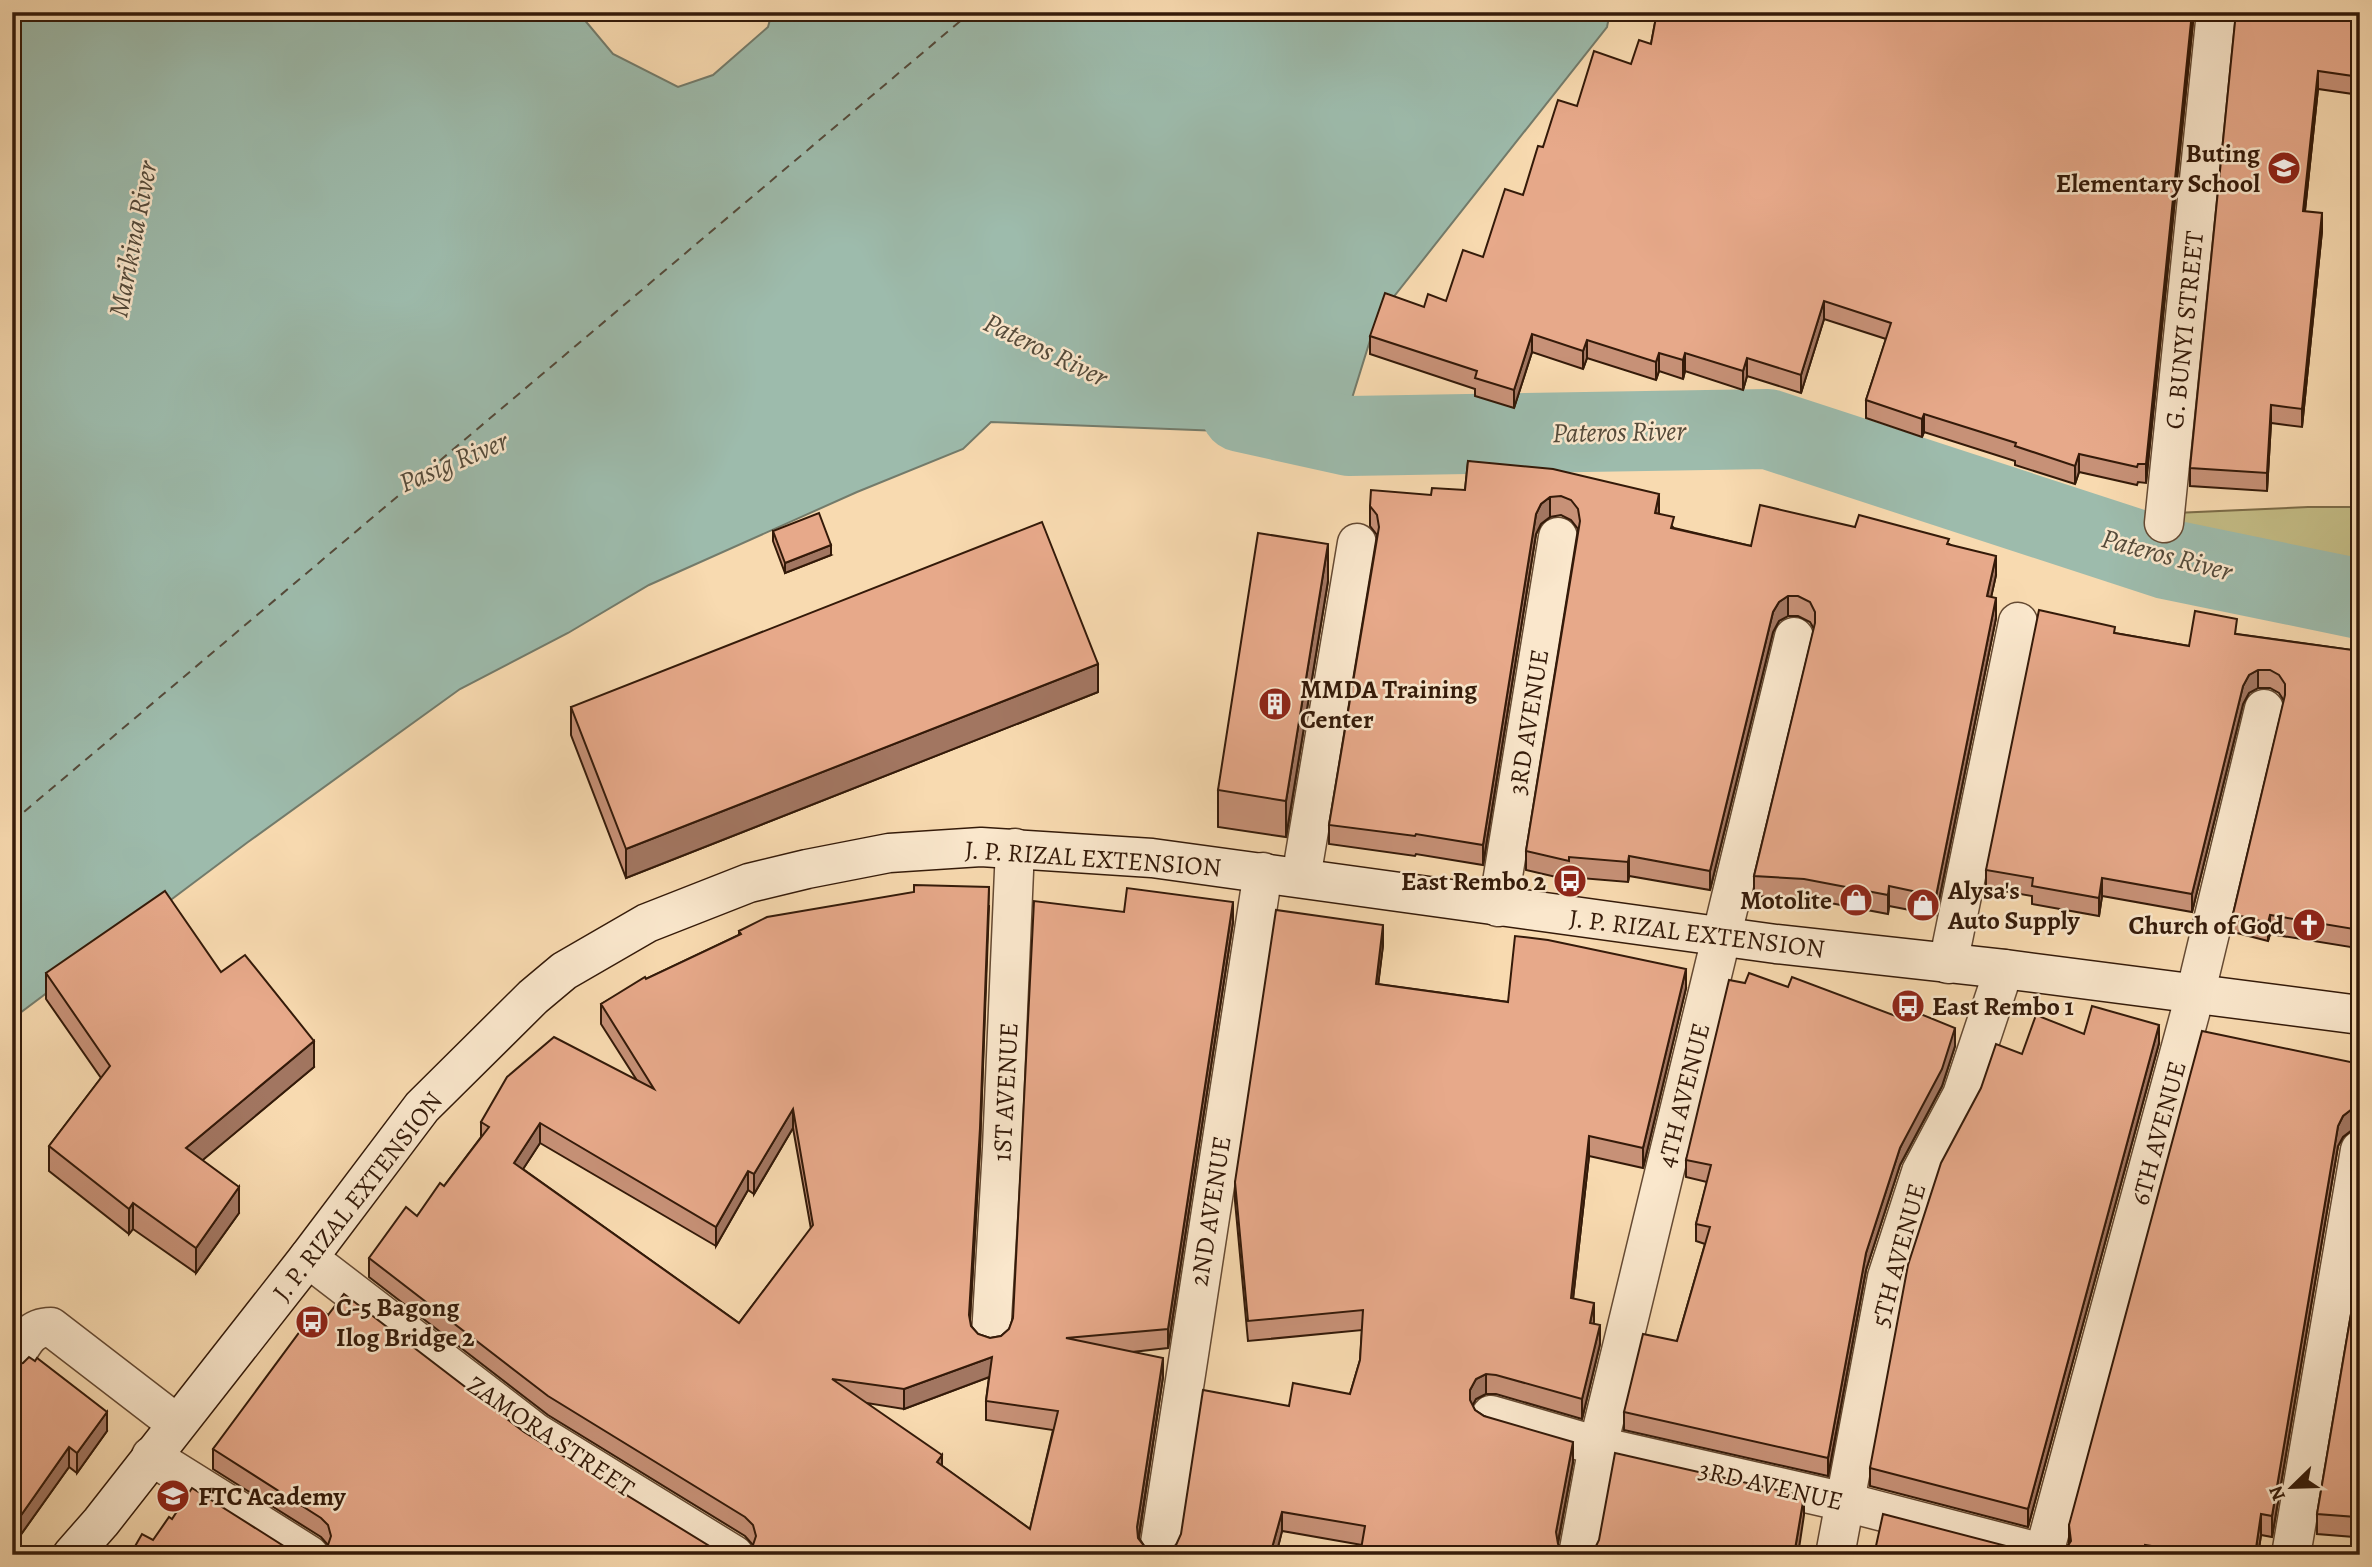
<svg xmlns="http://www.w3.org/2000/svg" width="2372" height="1567" viewBox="0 0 2372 1567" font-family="Alegreya,serif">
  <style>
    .green { fill: #c4bd86; stroke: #7c6c48; stroke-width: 2 }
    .water { fill: #9dbbac; stroke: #737b6b; stroke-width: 2 }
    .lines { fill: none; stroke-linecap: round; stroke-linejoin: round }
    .river { stroke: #9dbbac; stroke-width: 80 }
    .ferry { stroke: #544a3a; stroke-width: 2; stroke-dasharray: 9 7; stroke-linecap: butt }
    .minor-casing { stroke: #654a33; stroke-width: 41 }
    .secondary-casing { stroke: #341a09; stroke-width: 41 }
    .minor { stroke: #fae7cc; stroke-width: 38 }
    .secondary { stroke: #fae7cc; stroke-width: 38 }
    .wall { fill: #c79177; stroke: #341a09; stroke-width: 2; fill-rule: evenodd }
    .shaded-wall { fill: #a27661; stroke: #341a09; stroke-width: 2 }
    .building { fill: #e7a98a; stroke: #341a09; stroke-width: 2; fill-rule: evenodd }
    .labels { text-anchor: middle; stroke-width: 5; stroke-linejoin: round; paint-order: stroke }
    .poi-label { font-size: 26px; font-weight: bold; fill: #341a09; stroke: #fae7cc; text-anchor: start }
    .street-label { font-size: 26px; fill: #341a09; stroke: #fae7cc }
    .water-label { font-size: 28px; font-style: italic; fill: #544a3a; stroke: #fae7cc }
  </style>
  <rect width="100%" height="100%" fill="#f8dab0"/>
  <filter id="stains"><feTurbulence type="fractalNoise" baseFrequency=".00286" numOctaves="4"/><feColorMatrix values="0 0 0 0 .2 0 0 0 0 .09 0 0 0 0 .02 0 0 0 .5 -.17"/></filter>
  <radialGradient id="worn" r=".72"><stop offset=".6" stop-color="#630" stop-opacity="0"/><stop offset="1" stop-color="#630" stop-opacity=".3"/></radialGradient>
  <path class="green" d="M2308 507H2360V564L2174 533 2175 513Z"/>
  <path class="water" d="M12 12H578L613 54 678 87 713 75 768 27 772 12H1610L1607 27 1377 318 1344 424 1349 436 991 422 963 449 857 492 649 585 568 633 460 689 248 842 12 1019Z"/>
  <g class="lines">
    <path class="river" d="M1241 412 1349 436 1768 429 2166 559 2360 599"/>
    <path class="ferry" d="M12 822 971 12"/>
    <defs>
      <g id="minor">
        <path d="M2164 523 2216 12"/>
        <path d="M1301 878 1357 543"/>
        <path d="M1498 907 1558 537"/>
        <path d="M1948 964 2018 622"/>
        <path d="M308 1258 536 1433 734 1555"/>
        <path d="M991 1336 1002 1148 1015 848"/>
        <path d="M12 1363C22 1345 28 1327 51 1327L177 1424"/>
        <path d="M1491 1415 1598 1446 1845 1502 2050 1555"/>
        <path d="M151 1456 309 1555"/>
        <path d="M1159 1550 1263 872"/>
        <path d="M2044 1553 2195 995 2264 709"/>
        <path d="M1578 1555 1598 1446 1794 637"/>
        <path d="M1835 1555 1887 1277 1921 1172 1962 1095 2004 969"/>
        <path d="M2291 1555 2360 1150"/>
      </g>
      <path id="secondary" d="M72 1555 101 1522 308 1258 422 1107 533 997 564 971 647 923 749 883 807 869 889 853 981 847 1152 858 1776 944 2004 969 2360 1015"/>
    </defs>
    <use href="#minor" class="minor-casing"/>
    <use href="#secondary" class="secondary-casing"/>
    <use href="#minor" class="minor"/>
    <use href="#secondary" class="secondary"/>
  </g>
  <g class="wall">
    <path d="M1657 12H2194L2146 483 2138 482 2137 485 2079 472 2075 484 2015 465V461L1924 432 1922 437 1866 418V400L1886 339 1824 319 1801 393 1747 376 1743 390 1685 371 1683 379 1659 371 1656 380 1587 358 1583 369 1532 352 1514 408 1475 396V389L1370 354V336L1424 307 1446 301 1483 257 1523 195 1543 147 1577 106 1631 64 1651 44Z"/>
    <path d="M2360 12V95L2318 89 2305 211 2322 231 2302 427 2271 423 2267 491 2190 486V468L2331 20Z"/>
    <path d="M1468 461 1659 514 1674 528 1751 546 1855 527 1949 544 1996 575 1991 597 1996 618 1936 915 1889 906 1888 914 1804 898 1754 896V876L1814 629 1810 622 1798 616H1788L1779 621 1773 632 1710 890 1629 876 1628 882 1569 877V880L1526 870V851L1578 529 1571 520 1561 515 1550 517 1541 524 1536 534 1483 865 1416 854 1415 856 1329 844V825L1377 535 1370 526V506L1431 495 1465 490Z"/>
    <path d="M773 531 831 555 785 573 773 541Z"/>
    <path d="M1328 581 1286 837 1218 827V790Z"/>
    <path d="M2115 633 2189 646 2237 634 2360 651V967L2351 966V947L2270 934 2268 941 2233 932V914L2284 701 2279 693 2270 688H2258L2249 693 2243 704 2192 912 2102 896 2099 916 2032 904V896L1986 888V870Z"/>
    <path d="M1098 692 626 878 571 735V707Z"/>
    <path d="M989 906 980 1147 970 1320 971 1326 978 1334 990 1338 1001 1336 1009 1329 1013 1318 1124 912 1233 922 1168 1348 1132 1352 1163 1377 1139 1538 1145 1547 1156 1552 1166 1551 1176 1545 1289 1406 1350 1394 1360 1360 1362 1330 1248 1341 1235 1201V1182L1383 945 1378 984 1508 1002 1686 988 1643 1168 1589 1156 1573 1299 1594 1324 1600 1344 1582 1419 1496 1394H1486L1476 1399 1472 1405 1475 1410 1484 1416 1573 1462 1558 1544 1362 1545 1282 1531 1276 1555H744L752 1548 753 1545 745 1536 548 1415 369 1277V1258L417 1216 444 1186 481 1137V1122L636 1079 601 1024V1004L646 979 739 935V931ZM793 1128 811 1229 739 1323 523 1169 540 1143 716 1246 748 1190 754 1194ZM989 1377 986 1401V1420L1053 1430 1030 1529 942 1466 867 1403 904 1409Z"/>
    <path d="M221 972 314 1067 202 1160 239 1213 196 1273 133 1229 129 1234 49 1171V1146L101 1078 46 999V973Z"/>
    <path d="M1745 983 1788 987 1909 1021 1955 1046 1942 1086 1900 1165 1866 1270 1828 1476 1624 1430V1412L1677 1341 1705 1244 1696 1241V1224L1707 1182 1686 1177V1160Z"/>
    <path d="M2084 1034 2159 1043 2028 1527 1870 1486V1468L2022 1054Z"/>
    <path d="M2360 1064V1129L2352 1130 2343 1137 2338 1146 2272 1537 2261 1535 2258 1555H2057L2065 1550 2069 1544V1525Z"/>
    <path d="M2360 1261V1555L2354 1537 2317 1534V1514Z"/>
    <path d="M328 1315 524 1432 327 1548 328 1545 321 1537 213 1469V1449Z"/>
    <path d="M12 1365 107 1431 77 1473 69 1467 17 1540 15 1538 12 1542Z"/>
  </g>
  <g class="shaded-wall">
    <path d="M2192 12H2194L2146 483V464Z"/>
    <path d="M2318 71V89L2303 229V211Z"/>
    <path d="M2322 213V231L2302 427V409Z"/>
    <path d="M1824 301V319L1801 393V375Z"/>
    <path d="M1532 334V352L1514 408V390Z"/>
    <path d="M1587 340V358L1583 369V351Z"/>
    <path d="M1659 353V371L1656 380V362Z"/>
    <path d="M1685 353V371L1683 379V360Z"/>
    <path d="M1747 358V376L1743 390V371Z"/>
    <path d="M2271 405V423L2267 491V473Z"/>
    <path d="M1924 414V432L1922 437V419Z"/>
    <path d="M2079 454V472L2075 484V466Z"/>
    <path d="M1659 494V514L1655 513Z"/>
    <path d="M1550 497V517L1541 524 1536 534 1483 865V845L1536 514 1541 504Z"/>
    <path d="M1328 544V581L1286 837V801Z"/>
    <path d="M831 545V555L785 573V563Z"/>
    <path d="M1996 556V575L1987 616V596Z"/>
    <path d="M1788 596V616L1779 621 1773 632 1710 890V871L1773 612 1779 602Z"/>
    <path d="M1996 598V618L1936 915V896Z"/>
    <path d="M1098 664V692L626 878V849Z"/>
    <path d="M2258 670V688L2249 693 2243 704 2192 912V894L2243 686 2249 675Z"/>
    <path d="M1629 856V876L1628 882V862Z"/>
    <path d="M2102 878V896L2099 916V898Z"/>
    <path d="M1889 886V906L1888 914V895Z"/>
    <path d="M989 887 980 1147 969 1335V1315Z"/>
    <path d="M1233 902V922L1168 1348V1329Z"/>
    <path d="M2270 915V934L2268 941V923Z"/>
    <path d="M1383 925V945L1376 1003V984Z"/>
    <path d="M1686 969V988L1643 1168V1148Z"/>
    <path d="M2159 1025V1043L2028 1527V1509Z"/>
    <path d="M1955 1028V1046L1942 1086 1900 1165 1866 1270 1828 1476V1458L1866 1253 1900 1148Z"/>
    <path d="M314 1041V1067L186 1174V1148Z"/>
    <path d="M793 1109V1128L754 1194V1174Z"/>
    <path d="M2352 1109V1130L2343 1137 2338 1146 2272 1537V1516L2338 1126 2343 1116Z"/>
    <path d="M540 1123V1143L514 1183V1163Z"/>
    <path d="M1589 1136V1156L1571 1317V1298Z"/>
    <path d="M748 1171V1190L716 1246V1227Z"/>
    <path d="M239 1187V1213L196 1273V1248Z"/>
    <path d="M133 1203V1229L129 1234V1209Z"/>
    <path d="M1594 1303V1322L1590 1342V1323Z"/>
    <path d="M1600 1325V1344L1582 1419V1399Z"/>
    <path d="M992 1357V1376L904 1409V1389Z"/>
    <path d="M1163 1358V1377L1137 1547V1527Z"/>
    <path d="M1486 1374V1394L1476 1399 1470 1410V1390L1476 1379Z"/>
    <path d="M107 1412V1431L77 1473V1453Z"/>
    <path d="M1573 1442V1462L1556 1552V1532Z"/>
    <path d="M69 1447V1467L17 1540V1521Z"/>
    <path d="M942 1455V1475L937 1462Z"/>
    <path d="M1804 1496V1515L1798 1555H1794Z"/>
    <path d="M1282 1512V1531L1276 1555H1270Z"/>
    <path d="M2261 1514V1535L2258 1555H2255Z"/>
    <path d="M15 1519V1538L12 1542V1523Z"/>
  </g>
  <g class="building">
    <path d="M1657 12H2192L2146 464H2138L2137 467 2079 454 2075 466 2015 446 2016 443 1924 414 1922 419 1866 400 1891 323 1824 301 1801 375 1747 358 1743 371 1685 353 1683 360 1659 353 1656 362 1587 340 1583 351 1532 334 1514 390 1475 378 1477 371 1370 336 1385 293 1424 307 1428 294 1446 301 1463 250 1483 257 1505 189 1523 195 1538 146 1543 147 1558 100 1577 106 1594 51 1631 64 1639 40 1651 44Z"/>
    <path d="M2236 12H2266L2331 20 2332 12H2360V77L2318 71 2303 211 2322 213 2302 409 2271 405 2267 473 2190 468Z"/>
    <path d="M1468 461 1553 469 1659 494 1655 513 1674 517 1671 528 1751 546 1760 505 1855 527 1859 515 1949 539 1947 544 1996 556 1987 596 1996 598 1936 896 1889 886 1888 895 1804 879 1754 876 1815 623V612L1810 602 1798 596H1788L1779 602 1773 612 1710 871 1629 856 1628 862 1569 857V861L1526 851 1580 521 1578 509 1571 500 1561 496 1550 497 1541 504 1536 514 1483 845 1416 834 1415 836 1329 825 1379 527 1377 515 1370 506 1371 490 1431 495 1432 488 1465 490Z"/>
    <path d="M819 513 831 545 785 563 773 531Z"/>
    <path d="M1042 522 1098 664 626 849 571 707Z"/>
    <path d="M1258 533 1328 544 1286 801 1218 790Z"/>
    <path d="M2039 610 2115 627 2114 633 2189 646 2195 611 2237 619 2235 634 2360 651V949L2351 948 2354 929 2270 915 2268 923 2233 914 2285 695V684L2279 675 2270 670H2258L2249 675 2243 686 2192 894 2102 878 2099 898 2032 886 2033 878 1986 870Z"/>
    <path d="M914 885 989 887 980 1128 969 1315 971 1326 978 1334 990 1338 1001 1336 1009 1329 1013 1318 1034 901 1124 912 1127 888 1233 902 1168 1329 1066 1338 1163 1358 1137 1527 1138 1538 1145 1547 1156 1552 1166 1551 1176 1545 1181 1534 1203 1390 1289 1406 1293 1383 1350 1394 1360 1360 1363 1310 1248 1321 1235 1182 1276 910 1383 925 1376 984 1508 1002 1515 936 1548 940 1686 969 1643 1148 1589 1136 1571 1298 1594 1303 1590 1323 1600 1325 1582 1399 1496 1375 1486 1374 1476 1379 1470 1390V1400L1475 1410 1484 1416 1573 1442 1556 1532 1558 1544 1563 1552 1569 1555H1360L1365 1526 1282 1512 1270 1555H744L752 1548 756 1536 753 1525 745 1517 548 1396 369 1258 406 1207 417 1216 440 1183 444 1186 489 1127 481 1122 507 1077 554 1037 654 1089 601 1004 645 977 646 979 741 934 739 931 767 917 914 892ZM793 1109 813 1225 739 1323 514 1163 540 1123 716 1227 748 1171 754 1174ZM992 1357 986 1401 1058 1411 1030 1529 937 1462 942 1455 832 1379 904 1389Z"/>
    <path d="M165 891 221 972 245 955 314 1041 186 1148 239 1187 196 1248 133 1203 129 1209 49 1146 110 1066 46 973Z"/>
    <path d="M1749 973 1788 987 1792 977 1909 1021 1913 1011 1955 1028 1942 1069 1900 1148 1866 1253 1828 1458 1624 1412 1643 1334 1677 1341 1710 1227 1696 1224 1711 1165 1686 1160 1729 980 1745 983Z"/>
    <path d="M2092 1006 2159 1025 2028 1509 1870 1468 1908 1265 1941 1163 1981 1088 1996 1044 2022 1054 2036 1015 2084 1034Z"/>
    <path d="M2202 1031 2360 1064V1109H2352L2343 1116 2338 1126 2272 1516 2261 1514 2255 1555H2240L2195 1547 2194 1553 2145 1545 2143 1555H2057L2065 1550 2071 1541 2069 1525Z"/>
    <path d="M2360 1261V1555H2353L2356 1517 2317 1514Z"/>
    <path d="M344 1294 524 1432 724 1555H319L327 1548 331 1536 328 1525 321 1518 213 1449 318 1307 328 1315Z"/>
    <path d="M29 1357 35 1361 37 1358 107 1412 77 1453 69 1447 17 1521 15 1519 12 1523V1365L23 1363Z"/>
    <path d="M1615 1453 1804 1496 1794 1555H1588L1594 1550 1599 1540Z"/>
    <path d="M192 1488 298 1555H299H130L142 1534 153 1540 169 1517 172 1519Z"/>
    <path d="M1883 1514 2041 1555H1874Z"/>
  </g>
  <defs>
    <symbol id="school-disc" viewBox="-11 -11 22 22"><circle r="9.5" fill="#8f2418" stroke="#fae7cc"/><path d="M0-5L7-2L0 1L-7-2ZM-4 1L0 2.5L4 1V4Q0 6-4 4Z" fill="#fff"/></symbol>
    <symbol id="building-disc" viewBox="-11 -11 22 22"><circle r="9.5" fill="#8f2418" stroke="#fae7cc"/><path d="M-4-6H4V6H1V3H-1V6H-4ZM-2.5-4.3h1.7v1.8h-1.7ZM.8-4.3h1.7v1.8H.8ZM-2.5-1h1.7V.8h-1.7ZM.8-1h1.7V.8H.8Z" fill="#fff"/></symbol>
    <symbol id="bus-disc" viewBox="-11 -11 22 22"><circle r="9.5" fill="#8f2418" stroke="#fae7cc"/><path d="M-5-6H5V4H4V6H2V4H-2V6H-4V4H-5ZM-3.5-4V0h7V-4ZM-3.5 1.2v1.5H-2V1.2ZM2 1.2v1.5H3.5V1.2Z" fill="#fff"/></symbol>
    <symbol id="shop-disc" viewBox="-11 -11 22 22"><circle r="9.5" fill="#8f2418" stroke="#fae7cc"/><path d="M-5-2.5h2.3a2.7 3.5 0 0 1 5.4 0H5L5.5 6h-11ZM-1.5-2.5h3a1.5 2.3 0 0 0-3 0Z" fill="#fff"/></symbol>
    <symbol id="church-disc" viewBox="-11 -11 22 22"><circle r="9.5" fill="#8f2418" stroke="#fae7cc"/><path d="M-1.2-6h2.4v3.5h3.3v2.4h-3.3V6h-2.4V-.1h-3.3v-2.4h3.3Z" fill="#fff"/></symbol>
  </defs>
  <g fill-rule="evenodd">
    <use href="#school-disc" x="2265" y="149" width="38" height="38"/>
    <use href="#building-disc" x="1256" y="685" width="38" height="38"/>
    <use href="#bus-disc" x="1551" y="862" width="38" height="38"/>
    <use href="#shop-disc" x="1837" y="881" width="38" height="38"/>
    <use href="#shop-disc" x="1904" y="886" width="38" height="38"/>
    <use href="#church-disc" x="2290" y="906" width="38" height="38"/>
    <use href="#bus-disc" x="1889" y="987" width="38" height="38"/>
    <use href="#bus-disc" x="293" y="1303" width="38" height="38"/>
    <use href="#school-disc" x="154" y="1477" width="38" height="38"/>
  </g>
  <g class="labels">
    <g class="poi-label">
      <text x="2260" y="162" text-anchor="end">Buting<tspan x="2260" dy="30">Elementary School</tspan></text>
      <text x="1300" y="698">MMDA Training<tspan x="1300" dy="30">Center</tspan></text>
      <text x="1546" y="890" text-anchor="end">East Rembo 2</text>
      <text x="1948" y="899">Alysa's<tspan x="1948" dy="30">Auto Supply</tspan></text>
      <text x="1832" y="909" text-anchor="end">Motolite</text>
      <text x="2284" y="934" text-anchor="end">Church of God</text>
      <text x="1932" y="1015">East Rembo 1</text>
      <text x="336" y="1316">C-5 Bagong<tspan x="336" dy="30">Ilog Bridge 2</tspan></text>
      <text x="198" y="1505">FTC Academy</text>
    </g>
    <g class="street-label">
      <text transform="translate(2184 330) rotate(-84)" y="9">G. BUNYI STREET</text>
      <text transform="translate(1528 722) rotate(-81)" y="9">3RD AVENUE</text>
      <text transform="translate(1093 858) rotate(4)" y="9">J. P. RIZAL EXTENSION</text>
      <text transform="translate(1697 933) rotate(7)" y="9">J. P. RIZAL EXTENSION</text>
      <text transform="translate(1005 1092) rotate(-87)" y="9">1ST AVENUE</text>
      <text transform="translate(1683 1095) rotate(-76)" y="9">4TH AVENUE</text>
      <text transform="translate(2158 1133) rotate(-75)" y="9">6TH AVENUE</text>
      <text transform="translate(357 1196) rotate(-52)" y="9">J. P. RIZAL EXTENSION</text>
      <text transform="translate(1210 1211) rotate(-81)" y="9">2ND AVENUE</text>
      <text transform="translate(1898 1255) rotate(-75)" y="9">5TH AVENUE</text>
      <text transform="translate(551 1436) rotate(34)" y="9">ZAMORA STREET</text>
      <text transform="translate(1771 1485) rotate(13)" y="9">3RD AVENUE</text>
    </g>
    <g class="water-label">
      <text transform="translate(132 239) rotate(-79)" y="10">Marikina River</text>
      <text transform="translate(1046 349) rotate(26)" y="10">Pateros River</text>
      <text transform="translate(1619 431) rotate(-1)" y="10">Pateros River</text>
      <text transform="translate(453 461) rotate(-23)" y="10">Pasig River</text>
      <text transform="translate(2167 554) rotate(15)" y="10">Pateros River</text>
    </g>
  </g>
  <rect width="2372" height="1567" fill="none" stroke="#f8dab0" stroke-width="42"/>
  <rect x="14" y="14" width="2344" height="1539" fill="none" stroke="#341a09" stroke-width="3.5"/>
  <rect x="21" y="21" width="2330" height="1525" fill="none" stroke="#341a09" stroke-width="2"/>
  <g transform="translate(2292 1487) rotate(247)" stroke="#fae7cc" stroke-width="5" paint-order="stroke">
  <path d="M0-5L12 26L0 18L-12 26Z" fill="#341a09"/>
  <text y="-10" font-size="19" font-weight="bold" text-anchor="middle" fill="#341a09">N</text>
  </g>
  <rect width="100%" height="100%" filter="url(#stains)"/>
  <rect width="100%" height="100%" fill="url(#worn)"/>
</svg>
